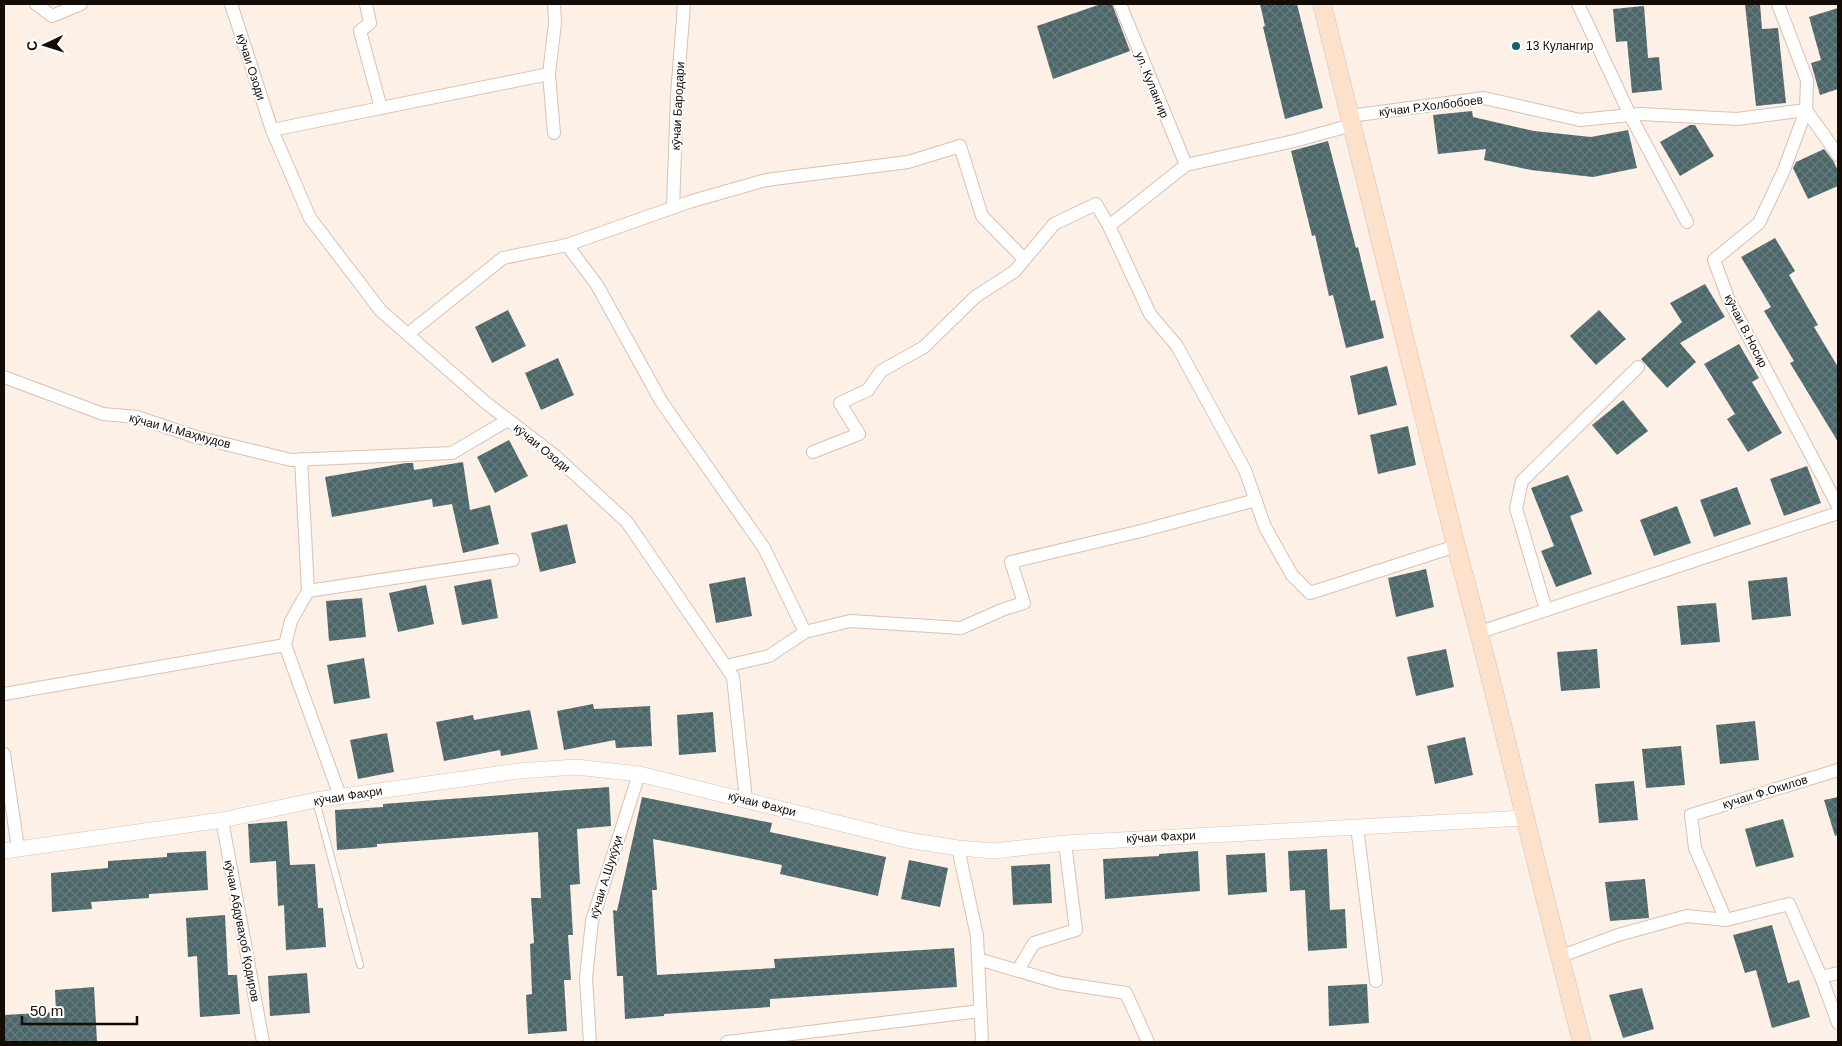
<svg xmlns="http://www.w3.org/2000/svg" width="1842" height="1046" viewBox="0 0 1842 1046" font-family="Helvetica,sans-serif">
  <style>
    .building { fill: url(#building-cross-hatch) }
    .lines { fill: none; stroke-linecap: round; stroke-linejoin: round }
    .service-casing { stroke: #d7c2b3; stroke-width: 8 }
    .minor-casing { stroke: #d7c2b3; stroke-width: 14 }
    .tertiary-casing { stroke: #d7c2b3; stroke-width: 16 }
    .secondary-casing { stroke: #d7c2b3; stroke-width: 19 }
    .service { stroke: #fff; stroke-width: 6 }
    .minor { stroke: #fff; stroke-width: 12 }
    .tertiary { stroke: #fff; stroke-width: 15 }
    .secondary { stroke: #fee1ca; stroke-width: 18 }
    .poi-dot { fill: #126268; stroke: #fff; stroke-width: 2 }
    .labels { text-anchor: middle; stroke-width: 4; stroke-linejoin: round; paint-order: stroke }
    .poi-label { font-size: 12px; fill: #130c07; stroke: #fff; text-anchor: start }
    .street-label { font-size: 12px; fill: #130c07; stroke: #fff }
  </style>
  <defs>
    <pattern id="building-cross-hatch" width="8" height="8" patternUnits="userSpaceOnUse" patternTransform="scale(1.25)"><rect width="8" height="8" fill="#4c6769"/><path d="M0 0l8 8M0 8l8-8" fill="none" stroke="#677b7c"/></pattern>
  </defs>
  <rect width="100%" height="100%" fill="#fdf0e6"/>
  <g class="building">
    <path d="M1101 4H1112L1130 51 1053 79 1037 26Z"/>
    <path d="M1260 4H1297L1323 108 1285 119 1263 27 1265 26Z"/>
    <path d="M1745 4H1760L1762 29 1778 28 1786 103 1756 106Z"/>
    <path d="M1644 6 1648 58 1659 57 1662 90 1632 93 1627 41 1616 42 1613 9Z"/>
    <path d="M1838 8V89L1820 95 1811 63 1821 60 1809 17Z"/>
    <path d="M1472 111 1473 117 1534 131 1591 137 1628 130 1637 168 1593 177 1531 170 1484 160 1486 149 1438 154 1433 115Z"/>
    <path d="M1690 125H1695L1714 156 1680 176 1660 142Z"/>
    <path d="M1328 141 1356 248 1358 247 1371 301 1375 300 1384 338 1346 348 1333 295 1329 296 1315 235 1312 236 1291 151Z"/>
    <path d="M1824 149 1834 162 1838 171V186L1808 199 1793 168 1796 162Z"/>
    <path d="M1775 238 1795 271 1789 275 1818 325 1814 327 1838 367V442L1790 363 1794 361 1764 311 1771 307 1741 257Z"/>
    <path d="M1705 284 1725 317 1680 343 1696 362 1667 388 1641 359 1682 322 1670 303Z"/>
    <path d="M508 310 526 346 492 363 475 327Z"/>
    <path d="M1599 310 1626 339 1596 365 1570 336Z"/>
    <path d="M1739 344 1759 378 1752 382 1782 433 1748 452 1727 419 1735 414 1704 364Z"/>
    <path d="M558 358 574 395 541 410 525 373Z"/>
    <path d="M1387 366 1397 405 1358 415 1350 376Z"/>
    <path d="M1623 400 1648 431 1617 455 1592 425Z"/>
    <path d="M1408 426 1416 465 1378 474 1370 435Z"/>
    <path d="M509 440 528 476 495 493 477 457Z"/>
    <path d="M463 462 470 510 490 505 499 544 463 553 452 504 433 507 432 499 332 517 325 477 406 463H413L414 470Z"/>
    <path d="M1807 466 1821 503 1784 516 1770 479Z"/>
    <path d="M1568 475 1583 511 1570 516 1592 574 1556 587 1541 551 1554 546 1531 488Z"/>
    <path d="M1737 487 1751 524 1714 537 1700 500Z"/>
    <path d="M1677 506 1691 543 1654 556 1640 520Z"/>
    <path d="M567 524 576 563 540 572 531 533Z"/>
    <path d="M1426 569 1434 607 1396 617 1388 578Z"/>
    <path d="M745 577 752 616 716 623 709 584Z"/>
    <path d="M1787 577 1791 616 1752 620 1748 581Z"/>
    <path d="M491 579 498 618 462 625 454 586Z"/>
    <path d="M426 585 434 624 398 632 389 593Z"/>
    <path d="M362 598 366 637 329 641 326 601Z"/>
    <path d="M1716 603 1720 642 1681 645 1677 606Z"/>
    <path d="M1446 649 1454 687 1416 696 1407 657Z"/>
    <path d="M1597 649 1600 688 1561 691 1557 652Z"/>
    <path d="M364 658 370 698 334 704 327 665Z"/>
    <path d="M593 704 594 709 650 706 652 746 616 748 615 740 564 750 557 711Z"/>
    <path d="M530 710 538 749 501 756 500 750 444 761 436 722 473 715 474 720Z"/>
    <path d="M713 712 716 752 679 755 677 715Z"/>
    <path d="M1755 721 1759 760 1720 764 1716 725Z"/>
    <path d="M387 733 394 772 358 779 350 740Z"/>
    <path d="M1465 737 1473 775 1435 784 1427 746Z"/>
    <path d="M1681 746 1685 785 1646 788 1642 749Z"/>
    <path d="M1634 781 1638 820 1599 823 1595 784Z"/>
    <path d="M609 787 611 826 577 829 580 884 570 885 573 935H568L571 980H564L567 1031 528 1034 526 995 532 994 530 944 534 943 531 898H541L538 832 377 844V847L337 850 335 810 383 807V804Z"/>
    <path d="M642 797 772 823 770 832 886 857 878 896 780 874 782 865 653 839 657 890H652L657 975 775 968 774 959 954 948 957 987 770 999V1007L664 1014V1016L625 1019 623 976H617L613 910 617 911Z"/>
    <path d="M1838 797V835L1835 836 1824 800Z"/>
    <path d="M1783 819 1794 857 1756 867 1745 829Z"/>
    <path d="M287 821 290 865 315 864 318 908H323L326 947 286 950 284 905 278 906 276 861 250 863 248 824Z"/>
    <path d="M1327 849 1330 910 1345 909 1347 948 1308 951 1305 890 1290 891 1288 851Z"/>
    <path d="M206 851 208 890 149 894V898L91 902 92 909 52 912 51 873 108 868V861L167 857V853Z"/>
    <path d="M1198 851 1200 891 1105 899 1103 859 1159 856V854Z"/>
    <path d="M1265 853 1267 892 1228 895 1226 855Z"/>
    <path d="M909 860 948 868 940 907 901 899Z"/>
    <path d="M1050 864 1052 903 1013 905 1011 866Z"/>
    <path d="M1645 879 1649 918 1610 921 1605 882Z"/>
    <path d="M225 915 228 975H237L240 1014 200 1017 197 956 188 957 186 918Z"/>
    <path d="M1772 925 1788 983 1799 980 1810 1017 1772 1028 1756 970 1745 973 1733 935Z"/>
    <path d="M307 973 310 1013 270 1016 268 976Z"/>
    <path d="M1367 984 1369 1023 1329 1026 1328 986Z"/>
    <path d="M94 987 97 1042H4V1015L56 1012 55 990Z"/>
    <path d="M1642 988 1654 1029 1623 1038 1609 995Z"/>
  </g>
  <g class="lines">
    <defs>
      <path id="service" d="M316 801 360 965"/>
      <g id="minor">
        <path d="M36 4 52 16 81 4"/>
        <path d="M231 4 272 130 310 218 381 311 485 402 554 455 627 522 733 677 746 800"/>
        <path d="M366 4 370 23 360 31 381 108"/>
        <path d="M554 4 555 23 549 74 554 133"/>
        <path d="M1120 4 1186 165"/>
        <path d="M1578 4 1630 115 1687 222"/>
        <path d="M1778 4 1807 80 1806 110 1784 170 1759 223 1714 260 1728 298 1838 506"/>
        <path d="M1806 110 1838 155"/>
        <path d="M1350 116 1484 98 1580 120 1640 114 1737 119 1806 110"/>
        <path d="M1352 125 1294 141 1186 165 1109 226 1150 314 1177 346 1245 470 1265 527 1292 575 1310 593 1456 546"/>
        <path d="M272 130 549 74"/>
        <path d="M673 208 677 95 684 4"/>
        <path d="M567 245 597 285 661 401 764 548 805 632"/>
        <path d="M408 334 503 258 567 245 689 202 766 180 908 162 960 146 982 216 1024 259"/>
        <path d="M4 377 103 414 137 417 196 437 291 460 452 453 508 420"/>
        <path d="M813 452 859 434 840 403 868 390 881 371 924 347 975 297 1015 271 1054 224 1096 204 1109 226"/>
        <path d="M301 459 308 591 291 621 285 645 340 796"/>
        <path d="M308 591 513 560"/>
        <path d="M1546 610 1516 508 1522 481 1638 367"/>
        <path d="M1480 632 1838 513"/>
        <path d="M726 666 769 656 805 632 850 621 961 628 1004 609 1024 603 1011 562 1141 531 1256 500"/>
        <path d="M4 694 285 645"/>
        <path d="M4 754 18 848"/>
        <path d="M222 820 263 1042"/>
        <path d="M1357 826 1376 981"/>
        <path d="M958 848 977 936 982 1042"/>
        <path d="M1726 920 1695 848 1691 815 1838 770"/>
        <path d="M1559 957 1618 935 1687 916 1726 920 1789 904 1821 977 1838 1023"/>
        <path d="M978 959 1060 983 1126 993 1148 1042"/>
        <path d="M1018 970 1034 943 1076 930 1065 843"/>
        <path d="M1821 977 1838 973"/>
        <path d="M590 1042 586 978 592 921 639 774"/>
        <path d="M727 1042 980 1011"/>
      </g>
      <path id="tertiary" d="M4 851 222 820 316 800 518 771 576 767 639 774 907 840 958 848 994 851 1065 843 1524 818"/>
      <path id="secondary" d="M1322 4 1456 546C1501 711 1538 877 1582 1042"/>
    </defs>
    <use href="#service" class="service-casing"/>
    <use href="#minor" class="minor-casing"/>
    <use href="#tertiary" class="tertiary-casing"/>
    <use href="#secondary" class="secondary-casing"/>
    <use href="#service" class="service"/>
    <use href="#minor" class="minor"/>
    <use href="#tertiary" class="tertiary"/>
    <use href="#secondary" class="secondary"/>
  </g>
  <circle class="poi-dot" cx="1516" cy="46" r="5"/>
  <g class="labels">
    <g class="poi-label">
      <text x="1526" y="50">13 Кулангир</text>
    </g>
    <g class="street-label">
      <text transform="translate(251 67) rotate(72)" y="4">кӯчаи Озоди</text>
      <text transform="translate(1152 85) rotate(68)" y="4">ул. Кулангир</text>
      <text transform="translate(678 106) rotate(-87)" y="4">кӯчаи Бародари</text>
      <text transform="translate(1431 106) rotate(-7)" y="4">кӯчаи Р.Холбобоев</text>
      <text transform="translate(1746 331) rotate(63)" y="4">кӯчаи В.Носир</text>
      <text transform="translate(180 431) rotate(15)" y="4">кӯчаи М.Маҳмудов</text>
      <text transform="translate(542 448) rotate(39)" y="4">кӯчаи Озоди</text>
      <text transform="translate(1765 792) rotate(-17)" y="4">кучаи Ф.Окилов</text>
      <text transform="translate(348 796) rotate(-9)" y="4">кӯчаи Фахри</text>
      <text transform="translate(762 804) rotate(14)" y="4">кӯчаи Фахри</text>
      <text transform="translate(1161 837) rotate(-3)" y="4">кӯчаи Фахри</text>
      <text transform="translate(606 877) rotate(-73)" y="4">кӯчаи А.Шукӯҳи</text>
      <text transform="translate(242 931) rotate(79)" y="4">кӯчаи Абдуваҳоб Қодиров</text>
    </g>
  </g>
  <rect width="1842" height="1046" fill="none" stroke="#130c07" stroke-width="10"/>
  <g transform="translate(45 45) rotate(266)" stroke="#ffffff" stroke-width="4" paint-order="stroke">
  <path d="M0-4L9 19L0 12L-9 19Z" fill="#130c07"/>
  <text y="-8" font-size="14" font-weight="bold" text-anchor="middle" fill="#130c07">С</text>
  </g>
  <path d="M22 1016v8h115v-8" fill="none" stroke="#130c07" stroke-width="2.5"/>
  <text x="30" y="1016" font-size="15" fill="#130c07" stroke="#ffffff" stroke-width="4" paint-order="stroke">50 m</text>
</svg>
